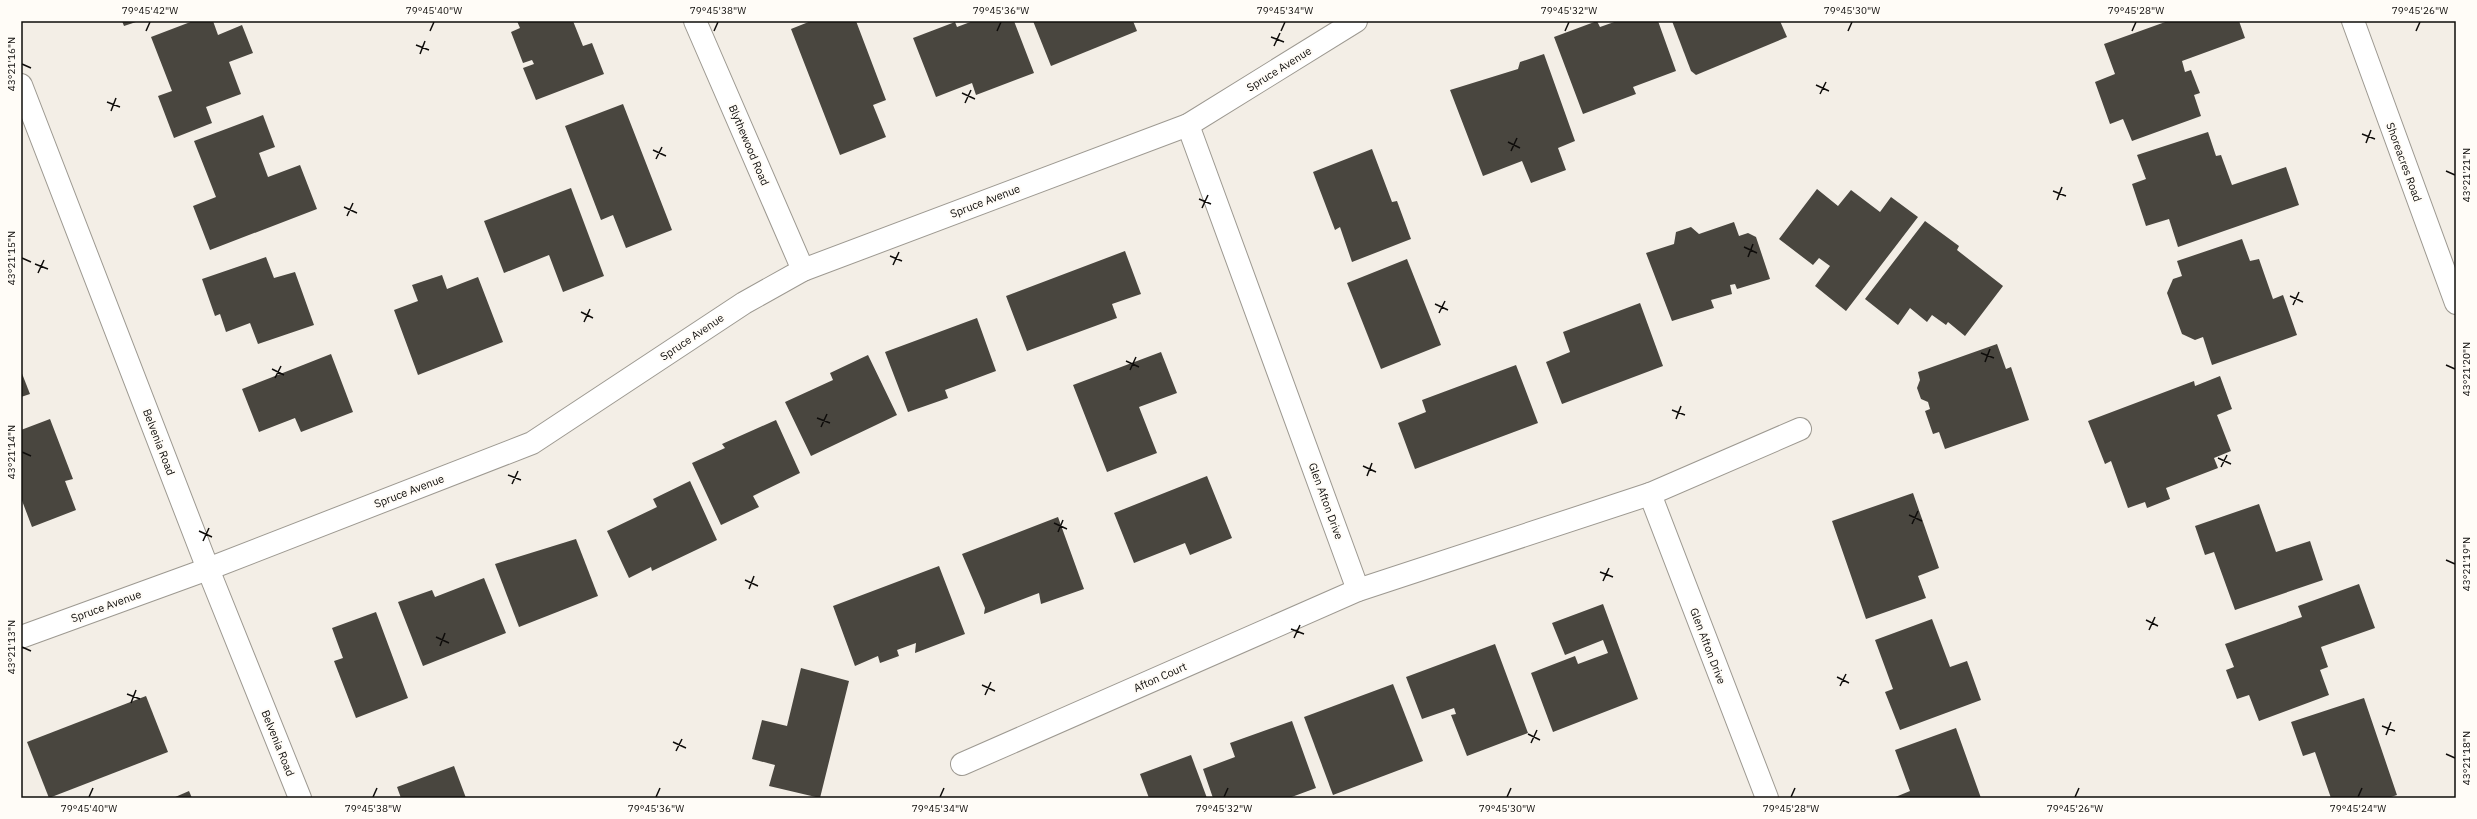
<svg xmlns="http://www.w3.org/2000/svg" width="2477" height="819" viewBox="0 0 2477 819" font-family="'IBM Plex Sans',sans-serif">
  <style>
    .building { fill: #49463f }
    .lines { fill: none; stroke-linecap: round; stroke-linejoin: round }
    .minor-casing { stroke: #9d9991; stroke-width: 24 }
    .minor { stroke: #fff; stroke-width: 22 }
    .ticks { fill: none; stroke: #0e0c0a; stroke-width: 1.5 }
    .labels { text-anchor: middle; stroke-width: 4; stroke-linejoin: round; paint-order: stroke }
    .street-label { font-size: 11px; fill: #0e0c0a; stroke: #fffcf7 }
    .neatline { fill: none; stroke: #0e0c0a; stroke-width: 1.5 }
    .ticks-label { font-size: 10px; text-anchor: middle; fill: #0e0c0a }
  </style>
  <rect width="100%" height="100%" fill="#f3eee6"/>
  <g class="building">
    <path d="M122 21H139L124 26Z"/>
    <path d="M193 21H213L218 35 242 25 253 53 229 62 241 94 206 107 212 123 174 138 158 96 172 91 151 37Z"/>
    <path d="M517 21H573L583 46 592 43 604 74 536 100 523 68 534 64 532 60 523 63 511 32 520 28Z"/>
    <path d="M811 21H856L886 100 873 105 886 137 840 155 791 29Z"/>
    <path d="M973 21H1014L1034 73 976 95 972 83 936 97 913 38 955 22 957 27Z"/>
    <path d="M1033 21H1133L1137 31 1051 66Z"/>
    <path d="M1597 21 1600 27 1617 21H1658L1676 71 1633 87 1636 94 1583 114 1554 37Z"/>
    <path d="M1672 21H1780L1787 37 1696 75 1691 71Z"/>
    <path d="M2168 21H2239L2245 38 2182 61 2185 72 2191 70 2200 93 2194 95 2201 116 2132 141 2123 119 2110 124 2095 82 2115 74 2104 44Z"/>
    <path d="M1544 54 1575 141 1558 148 1566 170 1531 183 1522 161 1483 176 1450 90 1518 69 1520 62Z"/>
    <path d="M623 104 672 230 626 248 613 215 601 220 565 126Z"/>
    <path d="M263 115 275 147 259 153 268 177 300 165 317 209 210 250 193 206 216 197 194 141Z"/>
    <path d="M2208 132 2216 156 2221 155 2232 185 2286 167 2299 205 2178 247 2169 219 2146 226 2132 184 2146 179 2137 155Z"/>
    <path d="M1372 149 1392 202 1397 201 1411 239 1352 262 1340 227 1335 230 1313 172Z"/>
    <path d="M571 188 604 276 563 292 549 255 504 273 484 221Z"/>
    <path d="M1817 189 1838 206 1851 190 1880 212 1891 197 1918 217 1846 311 1815 286 1830 266 1819 258 1813 265 1779 239Z"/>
    <path d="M1925 221 1959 246 1957 250 2003 286 1965 336 1948 322 1946 325 1932 315 1927 322 1910 308 1898 325 1865 299Z"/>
    <path d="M1734 222 1739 236 1748 233 1756 237 1770 279 1737 289 1735 284 1730 285 1732 294 1711 300 1714 308 1672 321 1646 253 1674 244 1676 232 1691 227 1699 234Z"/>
    <path d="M2242 239 2250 261 2259 259 2273 299 2283 295 2297 335 2212 365 2203 337 2195 340 2182 334 2167 293 2173 279 2182 276 2177 261Z"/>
    <path d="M1125 251 1141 294 1112 304 1117 318 1027 351 1006 296Z"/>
    <path d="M266 257 274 278 295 272 314 325 258 344 250 323 226 332 220 314 215 316 202 279Z"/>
    <path d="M1407 259 1441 345 1381 369 1347 283Z"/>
    <path d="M442 275 447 289 478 277 503 342 418 375 394 310 418 301 412 285Z"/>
    <path d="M1640 303 1663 366 1562 404 1546 362 1570 352 1563 332Z"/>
    <path d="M977 318 996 371 945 390 948 398 908 412 885 352Z"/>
    <path d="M1997 344 2006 369 2011 367 2029 420 1945 449 1939 432 1933 434 1925 411 1930 409 1928 402 1921 399 1917 388 1920 380 1918 372Z"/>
    <path d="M1161 352 1177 393 1139 407 1157 453 1107 472 1073 385Z"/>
    <path d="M331 354 353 412 301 432 295 418 259 432 242 389Z"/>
    <path d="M868 355 897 415 811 456 785 402 833 380 830 373Z"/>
    <path d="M1516 365 1538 423 1415 469 1398 423 1426 412 1422 400Z"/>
    <path d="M21 371 30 394 21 397Z"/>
    <path d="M2220 376 2232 409 2217 415 2231 451 2214 458 2218 468 2166 488 2170 499 2147 508 2145 502 2128 508 2111 461 2105 464 2088 421 2194 381 2195 386Z"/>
    <path d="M50 419 73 479 65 481 76 510 32 527 21 498V430Z"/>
    <path d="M776 420 800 473 753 496 759 507 721 525 692 463 725 448 722 444Z"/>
    <path d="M1207 476 1232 538 1190 555 1185 543 1134 563 1114 513Z"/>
    <path d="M690 481 717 540 652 571 651 567 629 578 607 531 657 507 653 499Z"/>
    <path d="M1913 493 1939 568 1918 576 1926 598 1866 619 1832 521Z"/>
    <path d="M2259 504 2276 552 2310 541 2323 580 2235 610 2214 552 2205 555 2195 526Z"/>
    <path d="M1058 517 1084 589 1041 604 1039 593 984 614 985 608 962 554Z"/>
    <path d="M576 539 598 596 519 627 495 564Z"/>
    <path d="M939 566 965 634 915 653 916 643 897 650 899 656 880 663 878 656 855 666 833 606Z"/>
    <path d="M484 578 506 633 423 666 398 602 432 590 435 597Z"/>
    <path d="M2359 584 2375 628 2321 647 2328 667 2320 670 2329 695 2259 721 2249 695 2237 699 2226 670 2234 667 2225 644 2302 617 2298 606Z"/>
    <path d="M1603 604 1638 699 1553 732 1531 673 1575 656 1578 664 1608 653 1603 640 1565 655 1552 623Z"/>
    <path d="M376 612 408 698 356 718 334 661 343 658 332 628Z"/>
    <path d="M1932 619 1950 667 1967 661 1981 700 1900 730 1885 692 1893 689 1875 640Z"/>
    <path d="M1495 644 1528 733 1467 756 1451 715 1456 714 1454 708 1422 719 1406 677Z"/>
    <path d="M801 668 849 681 820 798 769 786 775 765 752 759 762 720 787 726Z"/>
    <path d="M1393 684 1423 761 1333 795 1304 717Z"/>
    <path d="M146 696 168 752 49 798 27 742Z"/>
    <path d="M2364 698 2397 795 2388 798H2331L2315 752 2303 756 2291 722Z"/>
    <path d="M1292 721 1316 788 1289 798H1213L1203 769 1235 757 1230 743Z"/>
    <path d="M1956 728 1981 798H1893L1910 791 1895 750Z"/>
    <path d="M1191 755 1207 798H1149L1140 774Z"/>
    <path d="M454 766 466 798H401L397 787Z"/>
    <path d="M189 791 192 798H173Z"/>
  </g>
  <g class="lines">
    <defs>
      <g id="minor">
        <path d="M695 21 803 270"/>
        <path d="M2353 21 2456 303"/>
        <path d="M21 85 208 569 300 798"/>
        <path d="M1188 125 1358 590"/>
        <path d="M1650 494 1767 798"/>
        <path d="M21 637 208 569 532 443 744 303 803 270 1188 125 1356 21"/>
        <path d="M962 764 1358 590 1650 494 1800 429"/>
      </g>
    </defs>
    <use href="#minor" class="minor-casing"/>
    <use href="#minor" class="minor"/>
  </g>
  <path class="ticks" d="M146 31 150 22M430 31 434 22M714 31 718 22M997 31 1001 22M1281 31 1285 22M1565 31 1569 22M1848 31 1852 22M2132 31 2136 22M2416 31 2420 22M1271 37 1284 42M416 45 429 50M1274 46 1280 33M420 54 425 41M22 64 31 68M1816 85 1829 91M962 93 975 99M1820 94 1826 82M107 102 120 107M965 103 971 90M111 111 116 98M2362 134 2375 139M1508 142 1520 148M2366 143 2371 130M653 150 666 156M1511 151 1517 138M656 159 662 147M2446 171 2455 175M2053 191 2066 196M1199 199 1211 204M2057 200 2062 187M344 207 357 213M1202 208 1208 195M347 216 353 203M1744 247 1757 253M890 256 902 261M1748 257 1753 244M22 258 31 262M35 264 48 269M893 265 899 252M38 273 44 260M2290 296 2303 302M1435 304 1448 310M2293 305 2299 292M581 312 593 318M1439 313 1445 301M584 322 590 309M1981 353 1994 358M1126 361 1139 367M1985 362 1990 349M2446 365 2455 369M272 369 284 375M1130 370 1136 357M275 378 281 366M1672 410 1685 415M817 418 830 423M1676 419 1681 406M821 427 827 414M22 452 31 456M2218 458 2231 464M1363 466 1376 472M2221 467 2227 455M508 475 521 480M1367 476 1372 463M512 484 518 471M1909 515 1922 521M1054 523 1067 529M1912 524 1918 511M199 531 212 537M1058 532 1063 520M203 541 209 528M2446 560 2455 564M1600 572 1613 577M745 580 758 586M1603 581 1609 568M749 589 754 576M2146 620 2158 626M1291 629 1304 634M2149 630 2155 617M436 637 449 643M1294 638 1300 625M440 646 445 633M22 647 31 651M1837 677 1849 683M982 685 995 691M1840 686 1846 674M127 694 140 699M985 695 991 682M131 703 136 690M2382 726 2395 731M1528 734 1540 740M2386 735 2391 722M673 742 686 748M1531 743 1537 730M676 751 682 739M2446 754 2455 758M89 797 93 788M373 797 377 788M656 797 660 788M940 797 944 788M1224 797 1228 788M1507 797 1511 788M1791 797 1795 788M2075 797 2079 788M2358 797 2362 788"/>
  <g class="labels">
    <g class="street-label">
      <text transform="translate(1279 69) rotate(-32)" y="4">Spruce Avenue</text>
      <text transform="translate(749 145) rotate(67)" y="4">Blythewood Road</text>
      <text transform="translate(2404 162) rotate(70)" y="4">Shoreacres Road</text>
      <text transform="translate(985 201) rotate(-21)" y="4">Spruce Avenue</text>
      <text transform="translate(692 337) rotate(-34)" y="4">Spruce Avenue</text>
      <text transform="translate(159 442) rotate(69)" y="4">Belvenia Road</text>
      <text transform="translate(409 491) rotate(-21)" y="4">Spruce Avenue</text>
      <text transform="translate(1326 501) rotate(70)" y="4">Glen Afton Drive</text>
      <text transform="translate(106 606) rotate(-20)" y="4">Spruce Avenue</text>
      <text transform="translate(1708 646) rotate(69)" y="4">Glen Afton Drive</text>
      <text transform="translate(1160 677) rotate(-24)" y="4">Afton Court</text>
      <text transform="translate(278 743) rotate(68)" y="4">Belvenia Road</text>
    </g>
  </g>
  <rect width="2477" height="819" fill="none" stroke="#fffcf7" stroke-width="44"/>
  <rect x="22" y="22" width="2433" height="775" class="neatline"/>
  <g class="ticks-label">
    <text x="150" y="14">79°45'42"W</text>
    <text x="434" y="14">79°45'40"W</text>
    <text x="718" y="14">79°45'38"W</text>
    <text x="1001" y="14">79°45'36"W</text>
    <text x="1285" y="14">79°45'34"W</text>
    <text x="1569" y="14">79°45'32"W</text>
    <text x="1852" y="14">79°45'30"W</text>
    <text x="2136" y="14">79°45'28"W</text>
    <text x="2420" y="14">79°45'26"W</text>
    <text transform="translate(11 64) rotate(-90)" y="4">43°21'16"N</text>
    <text transform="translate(2466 175) rotate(-90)" y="4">43°21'21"N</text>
    <text transform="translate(11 258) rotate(-90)" y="4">43°21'15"N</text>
    <text transform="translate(2466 369) rotate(-90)" y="4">43°21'20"N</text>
    <text transform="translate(11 452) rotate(-90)" y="4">43°21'14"N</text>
    <text transform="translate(2466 564) rotate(-90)" y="4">43°21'19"N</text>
    <text transform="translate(11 647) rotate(-90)" y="4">43°21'13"N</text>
    <text transform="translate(2466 758) rotate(-90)" y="4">43°21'18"N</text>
    <text x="89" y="812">79°45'40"W</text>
    <text x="373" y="812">79°45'38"W</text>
    <text x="656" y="812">79°45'36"W</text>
    <text x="940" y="812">79°45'34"W</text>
    <text x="1224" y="812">79°45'32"W</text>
    <text x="1507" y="812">79°45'30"W</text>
    <text x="1791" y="812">79°45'28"W</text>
    <text x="2075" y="812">79°45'26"W</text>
    <text x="2358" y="812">79°45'24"W</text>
  </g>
</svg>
